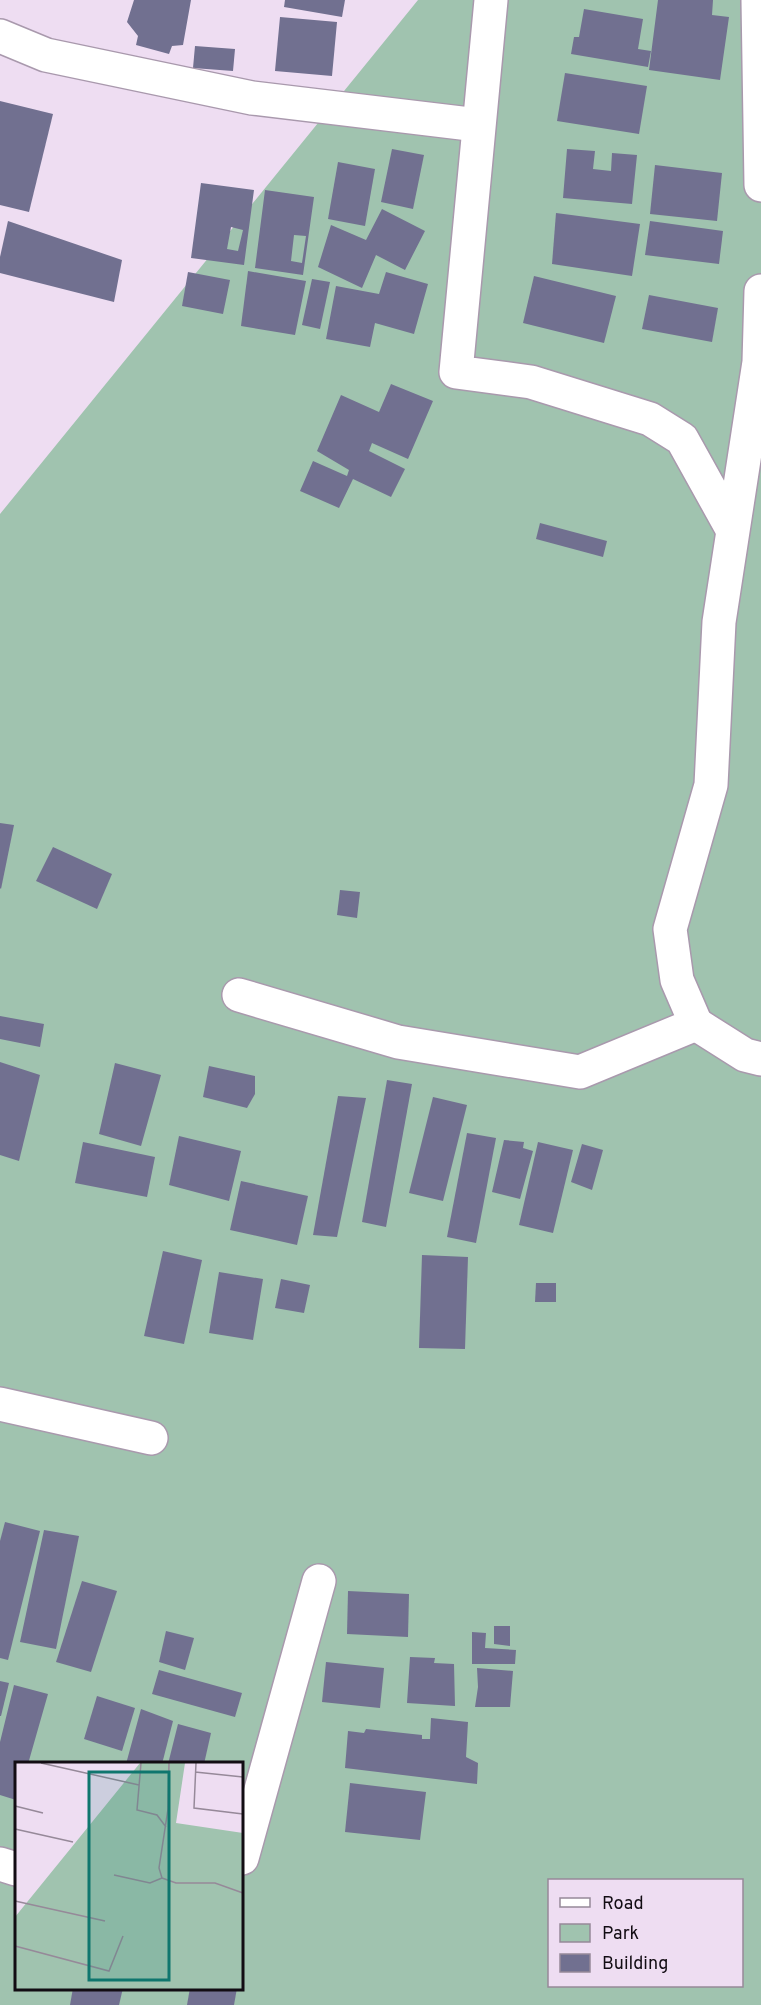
<svg xmlns="http://www.w3.org/2000/svg" width="761" height="2005" viewBox="0 0 761 2005" font-family="Overpass,sans-serif">
  <style>
    .green { fill: #a0c3af; fill-rule: evenodd }
    .building { fill: #717090; fill-rule: evenodd }
    .lines { fill: none; stroke-linecap: round; stroke-linejoin: round }
    .street-casing { stroke: #a999ad; stroke-width: 36 }
    .street { stroke: #fff; stroke-width: 33 }
    .inset-road { fill: none; stroke: #968999; stroke-width: 1.5 }
    .view { fill: #0f766e; fill-opacity: 0.15; stroke: #0f766e; stroke-width: 3 }
    .inset-edge { fill: none; stroke: #120c13; stroke-width: 3 }
  </style>
  <rect width="100%" height="100%" fill="#eeddf2"/>
  <path class="green" d="M418 0H761V2005H0V514ZM16 1764H242V1988H16ZM550 1880H742V1986H550Z"/>
  <g class="building">
    <path d="M134 0H191L183 45 172 46 169 54 136 45 138 36 127 22Z"/>
    <path d="M285 0H345L342 17 284 7Z"/>
    <path d="M658 0H713L712 15 729 17 720 80 649 70Z"/>
    <path d="M584 9 643 19 638 49 651 51 648 67 571 54 574 37H579Z"/>
    <path d="M280 17 337 22 332 76 275 71Z"/>
    <path d="M195 46 235 49 233 71 193 68Z"/>
    <path d="M565 73 647 86 639 134 557 121Z"/>
    <path d="M0 101 53 114 29 212 0 205Z"/>
    <path d="M392 149 424 155 413 209 381 202Z"/>
    <path d="M567 149 595 151 593 169 611 171 612 153 637 155 632 204 563 198Z"/>
    <path d="M338 162 375 169 365 226 328 219Z"/>
    <path d="M655 165 722 173 717 221 650 214Z"/>
    <path d="M201 183 254 190 244 265 191 258ZM231 227 243 230 238 251 227 249Z"/>
    <path d="M265 190 314 197 303 275 255 268ZM294 235 306 236 302 263 291 261Z"/>
    <path d="M382 209 425 231 405 270 376 255 362 288 318 267 331 225 366 240Z"/>
    <path d="M556 213 640 224 632 276 552 264Z"/>
    <path d="M8 221 122 260 114 302 0 273V257Z"/>
    <path d="M650 221 723 231 719 264 645 255Z"/>
    <path d="M248 271 306 281 295 335 241 326Z"/>
    <path d="M188 272 230 280 223 314 182 306Z"/>
    <path d="M386 272 428 284 414 334 375 323 370 347 326 339 336 286 379 294Z"/>
    <path d="M534 276 616 296 604 343 523 323Z"/>
    <path d="M312 279 330 282 320 329 302 325Z"/>
    <path d="M649 295 718 308 712 342 642 329Z"/>
    <path d="M391 384 433 401 408 459 372 443 369 451 405 469 391 497 353 479 339 508 300 491 313 461 347 476 349 470 317 451 341 395 379 412Z"/>
    <path d="M540 523 607 541 603 557 536 539Z"/>
    <path d="M0 823 14 825 1 889 0 888Z"/>
    <path d="M53 847 112 874 97 909 36 881Z"/>
    <path d="M340 890 360 892 357 918 337 915Z"/>
    <path d="M0 1016 44 1024 40 1047 0 1039Z"/>
    <path d="M0 1062 40 1075 19 1161 0 1155Z"/>
    <path d="M115 1063 161 1075 141 1146 99 1134Z"/>
    <path d="M209 1066 255 1076V1094L247 1108 203 1097Z"/>
    <path d="M387 1080 412 1084 386 1227 362 1222Z"/>
    <path d="M338 1096 366 1098 337 1237 313 1235Z"/>
    <path d="M433 1097 467 1105 443 1201 409 1193Z"/>
    <path d="M467 1133 496 1138 476 1243 447 1237Z"/>
    <path d="M179 1136 241 1151 229 1201 169 1185Z"/>
    <path d="M504 1140 524 1142 523 1148 533 1151 520 1199 492 1192Z"/>
    <path d="M83 1142 155 1157 147 1197 75 1183Z"/>
    <path d="M538 1142 573 1150 553 1233 519 1225Z"/>
    <path d="M582 1144 603 1150 592 1190 571 1182Z"/>
    <path d="M241 1181 308 1196 297 1245 230 1230Z"/>
    <path d="M163 1251 202 1260 184 1344 144 1336Z"/>
    <path d="M422 1255 468 1257 465 1349 419 1348Z"/>
    <path d="M219 1272 263 1279 253 1340 209 1333Z"/>
    <path d="M281 1279 310 1285 304 1313 275 1308Z"/>
    <path d="M536 1283H556V1302H535Z"/>
    <path d="M5 1522 40 1531 8 1660 0 1658V1541Z"/>
    <path d="M44 1530 79 1536 56 1649 20 1642Z"/>
    <path d="M82 1581 117 1591 91 1672 56 1662Z"/>
    <path d="M348 1591 409 1594 408 1637 347 1634Z"/>
    <path d="M494 1626H510V1646L494 1644Z"/>
    <path d="M166 1631 194 1638 185 1670 159 1662Z"/>
    <path d="M472 1632 486 1633 485 1648 516 1650 515 1664H472Z"/>
    <path d="M410 1657 435 1658 434 1663 454 1664 455 1706 407 1703Z"/>
    <path d="M326 1662 384 1668 380 1708 322 1702Z"/>
    <path d="M477 1668 513 1671 510 1707H475L478 1687Z"/>
    <path d="M159 1670 242 1693 235 1717 152 1694Z"/>
    <path d="M0 1681 9 1683 1 1716H0Z"/>
    <path d="M14 1685 48 1694 28 1764H16V1800L0 1795V1742Z"/>
    <path d="M97 1696 135 1708 122 1751 84 1739Z"/>
    <path d="M141 1709 173 1721 162 1764H126Z"/>
    <path d="M431 1718 468 1722 466 1757 478 1763 477 1784 345 1768 348 1731 364 1733 366 1729 422 1735V1739H430Z"/>
    <path d="M178 1724 211 1733 204 1764H168Z"/>
    <path d="M350 1783 426 1792 420 1840 345 1832Z"/>
    <path d="M73 1988H123L119 2005H70Z"/>
    <path d="M190 1988H237L234 2005H187Z"/>
  </g>
  <g class="lines">
    <defs>
      <g id="street">
        <path d="M491 0 456 372 531 382 650 419 682 439 732 529"/>
        <path d="M758 0 761 185"/>
        <path d="M0 36 46 55 252 98 478 125"/>
        <path d="M239 995 398 1042 580 1072 696 1024 677 980 670 929 711 785 719 622 759 362 761 291"/>
        <path d="M696 1024 745 1055 761 1059"/>
        <path d="M0 1404 151 1438"/>
        <path d="M242 1858 319 1581"/>
        <path d="M0 1864 16 1869"/>
      </g>
    </defs>
    <use href="#street" class="street-casing"/>
    <use href="#street" class="street"/>
  </g>
  <g transform="translate(15 1762)">
    <rect width="228" height="228" fill="#eeddf2"/>
    <path d="M125 1H170L161 61 228 71V227H0V155Z" fill="#a0c3af"/>
    <path class="inset-road" d="M26 1 124 23M126 1 122 48 142 53 151 65M181 1 179 46 228 52M180 10 228 15M0 44 28 51M0 67 58 80M99 113 135 121 147 116 144 106 153 47 154 1M147 116 161 121H200L228 131M0 139 90 159M0 184 94 209 108 174"/>
    <path class="view" d="M74 10H154V218H74Z"/>
    <rect width="228" height="228" class="inset-edge"/>
  </g>
  <rect x="548" y="1879" width="195" height="108" fill="#eeddf2" stroke="#968999" stroke-width="1.5"/>
  <rect x="560" y="1898" width="30" height="9" fill="#ffffff" stroke="#968999" stroke-width="1.5"/>
  <text x="602" y="1909" font-size="18" fill="#120c13">Road</text>
  <rect x="560" y="1924" width="30" height="18" fill="#a0c3af" stroke="#968999" stroke-width="1.5"/>
  <text x="602" y="1939" font-size="18" fill="#120c13">Park</text>
  <rect x="560" y="1954" width="30" height="18" fill="#717090" stroke="#968999" stroke-width="1.5"/>
  <text x="602" y="1969" font-size="18" fill="#120c13">Building</text>
</svg>
